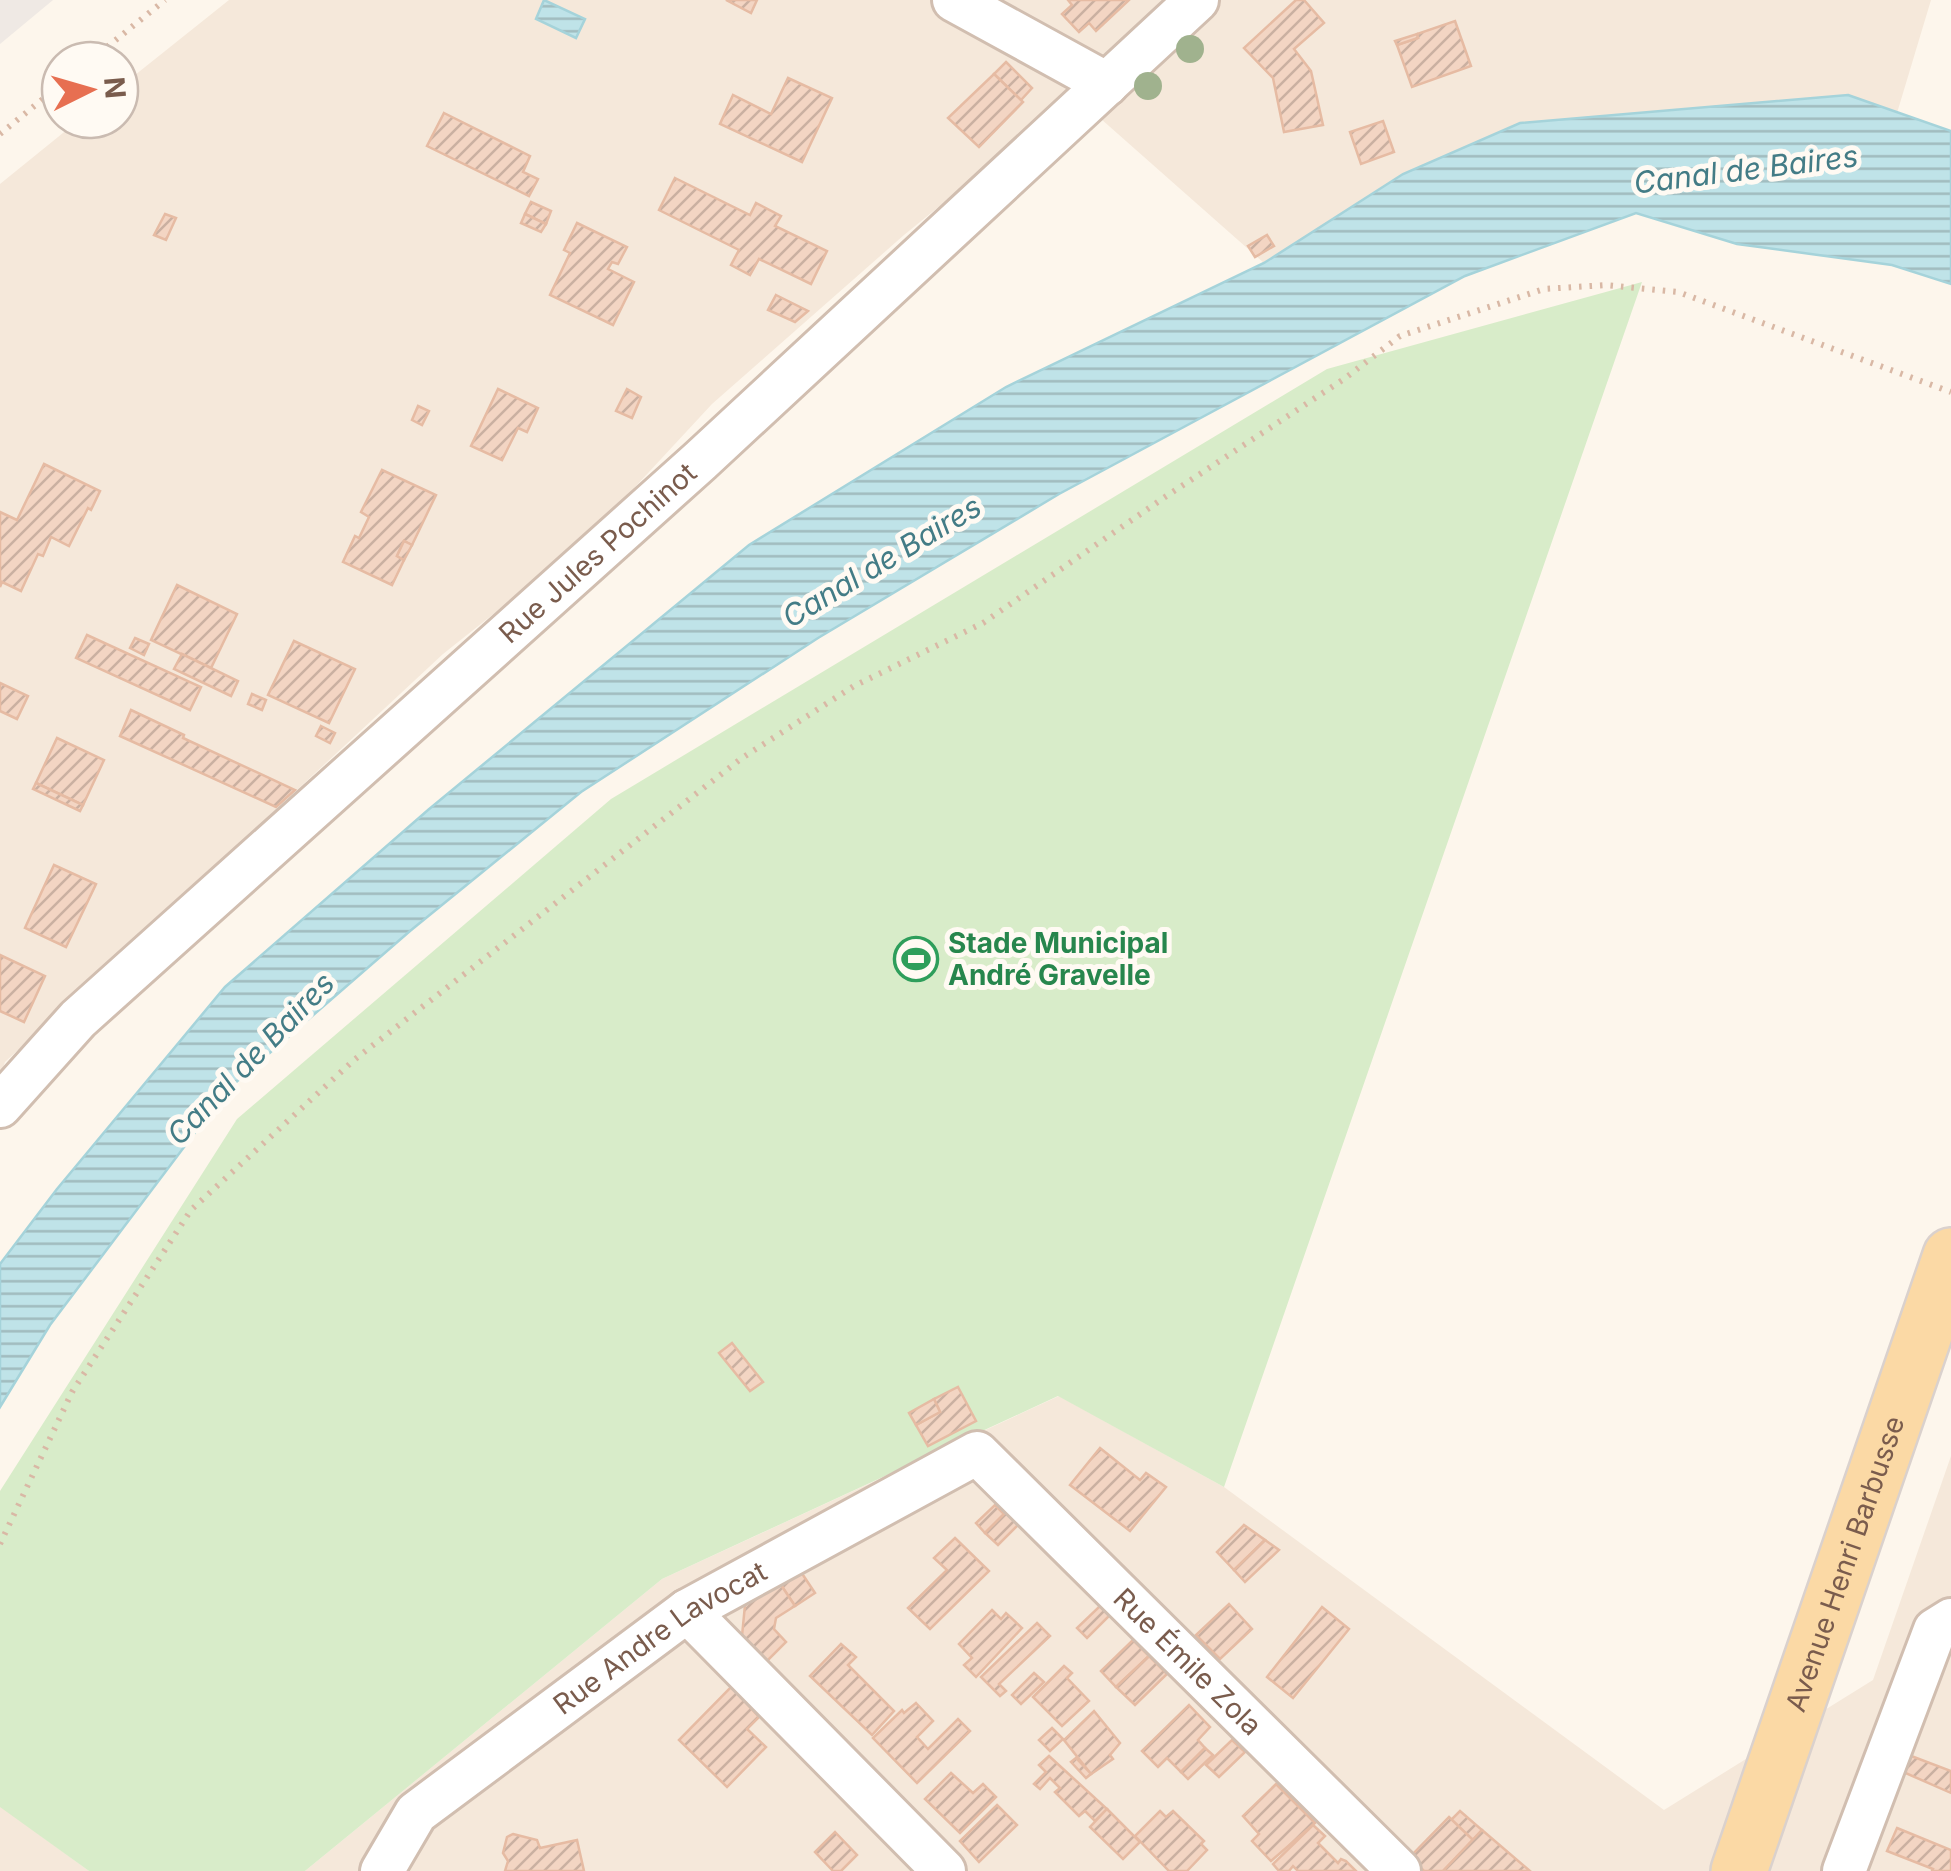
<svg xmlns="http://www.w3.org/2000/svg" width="1951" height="1871" viewBox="0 0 1951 1871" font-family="Inter,sans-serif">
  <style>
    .residential { fill: #f5e8da }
    .industrial { fill: #efe9e4 }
    .green { fill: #d8ecc9 }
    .water { fill: url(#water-rules); stroke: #a5d3da; stroke-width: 2.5 }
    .building { fill: url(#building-hatch); stroke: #e6bba3; stroke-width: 2.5 }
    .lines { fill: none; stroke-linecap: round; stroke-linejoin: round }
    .street-casing { stroke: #d1beb0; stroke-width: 48 }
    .primary-casing { stroke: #dad1cd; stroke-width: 60 }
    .path { stroke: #d9b8a5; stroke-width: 6; stroke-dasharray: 2.5 8; stroke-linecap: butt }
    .street { stroke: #fff; stroke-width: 42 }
    .primary { stroke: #fbd9a5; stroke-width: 55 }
    .tree { fill: #a0b28e }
    .labels { text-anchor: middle; stroke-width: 10; stroke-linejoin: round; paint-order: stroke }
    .street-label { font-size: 28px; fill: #7a5c4d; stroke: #fffaf3 }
    .leisure-label { font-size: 28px; font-weight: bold; fill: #27864d; stroke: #fffaf3; text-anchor: start }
    .water-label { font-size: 30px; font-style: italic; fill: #437c86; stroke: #fffaf3 }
  </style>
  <defs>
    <pattern id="water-rules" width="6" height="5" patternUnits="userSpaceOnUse" patternTransform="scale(2.5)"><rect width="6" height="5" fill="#bfe3e8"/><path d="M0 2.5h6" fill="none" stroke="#a0bbbe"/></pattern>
    <pattern id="building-hatch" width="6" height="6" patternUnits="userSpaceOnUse" patternTransform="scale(2.5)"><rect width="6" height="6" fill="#f3d5c3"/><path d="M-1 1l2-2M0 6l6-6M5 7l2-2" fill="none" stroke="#cab0a1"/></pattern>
  </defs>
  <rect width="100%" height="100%" fill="#fdf6ec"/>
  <g class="residential">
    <path d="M229 0H1931L1897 113 1848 95 1403 174 1264 263 1075 96 904 235 712 404 585 541 443 654 5 1062 0 1076V184L79 120H120V87Z"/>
    <path d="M1059 1396 1224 1487 1664 1810 1873 1680 1951 1456V1871H305L662 1579Z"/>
    <path d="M0 1806 89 1871H0Z"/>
  </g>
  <path class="industrial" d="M0 0H53L0 44Z"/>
  <path class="green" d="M1642 282 1224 1487 1058 1396 662 1579 305 1871H89L0 1807V1491L237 1119 611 799 1327 369Z"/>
  <g class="water">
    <path d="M544 0 585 19 576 38 536 19Z"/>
    <path d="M1848 95 1951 131V284L1892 265 1737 244 1636 213 1465 276 1059 494 818 638 581 792 410 931 227 1090 50 1325 0 1407V1264L57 1189 225 987 428 810 749 545 1006 387 1264 263 1403 174 1520 123Z"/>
  </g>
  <g class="building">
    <path d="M726 0H757L751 13Z"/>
    <path d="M1068 0H1129L1096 31 1089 23 1079 32 1062 14 1072 5Z"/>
    <path d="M1296 0H1304L1324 23 1294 49 1311 71 1323 125 1284 132 1273 78 1244 48Z"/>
    <path d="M1455 21 1471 66 1412 87 1397 45 1418 38 1417 34Z"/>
    <path d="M1417 34 1418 38 1397 45 1395 41Z"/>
    <path d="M1006 62 1032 88 1021 100 994 74Z"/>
    <path d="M994 74 1023 102 979 147 948 118Z"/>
    <path d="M788 78 832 98 802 162 720 124 733 95 771 114Z"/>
    <path d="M444 113 530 156 523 172 538 179 529 196 427 146Z"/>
    <path d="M1383 121 1394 152 1361 164 1350 132Z"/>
    <path d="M675 178 750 215 756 203 781 216 775 226 827 251 811 284 759 259 750 275 731 265 739 250 659 210Z"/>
    <path d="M531 202 551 211 546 224 525 214Z"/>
    <path d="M165 214 176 218 166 240 154 235Z"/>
    <path d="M525 214 546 224 541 232 521 223Z"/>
    <path d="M577 223 627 247 618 264 612 262 608 269 634 282 613 325 550 295 570 253 564 250Z"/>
    <path d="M1267 235 1274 246 1255 257 1248 246Z"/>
    <path d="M776 295 808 311 795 322 768 310Z"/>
    <path d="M498 389 538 408 527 432 518 428 502 460 471 446Z"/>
    <path d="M627 389 641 397 632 418 616 411Z"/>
    <path d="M418 406 429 411 422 425 412 420Z"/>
    <path d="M44 464 100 491 91 510 88 508 69 546 51 537 43 556 38 554 21 591 2 582 0 587V512L17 520Z"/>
    <path d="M382 470 436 495 412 545 404 541 397 556 404 560 392 585 343 562 355 536 359 538 369 517 361 512Z"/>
    <path d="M404 541 412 545 404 560 397 556Z"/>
    <path d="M177 585 237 614 211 668 151 640Z"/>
    <path d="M87 635 201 687 190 710 76 658Z"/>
    <path d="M135 638 149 644 144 655 130 648Z"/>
    <path d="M294 641 355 669 329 723 268 695Z"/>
    <path d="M182 654 238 681 231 696 174 669Z"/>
    <path d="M0 683 28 696 17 719 0 711Z"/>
    <path d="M252 694 266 700 262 710 248 704Z"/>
    <path d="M131 710 184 735 183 738 295 790 276 807 120 736Z"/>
    <path d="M321 726 335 733 330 743 316 736Z"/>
    <path d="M57 738 104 760 83 805 36 783Z"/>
    <path d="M36 783 83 805 80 811 33 789Z"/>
    <path d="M54 865 96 884 66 947 25 928Z"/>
    <path d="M0 955 45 976 24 1022 0 1011Z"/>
    <path d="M732 1343 763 1382 750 1391 719 1353Z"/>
    <path d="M958 1387 976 1421 928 1446 916 1425 940 1412 934 1399Z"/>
    <path d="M934 1399 940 1412 916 1425 909 1413Z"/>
    <path d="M1100 1448 1140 1480 1146 1473 1166 1487 1130 1531 1070 1485Z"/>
    <path d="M995 1505 1004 1514 985 1533 976 1523Z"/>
    <path d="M1006 1512 1018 1525 998 1545 985 1533Z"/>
    <path d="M1244 1525 1265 1540 1234 1570 1217 1552Z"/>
    <path d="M955 1538 989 1571 930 1629 908 1608 947 1570 934 1558Z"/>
    <path d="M1265 1540 1279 1550 1245 1582 1234 1570Z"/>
    <path d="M799 1569 815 1593 795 1606 779 1582Z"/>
    <path d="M779 1582 795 1606 776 1618 774 1629 786 1642 767 1661 742 1636 745 1605Z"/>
    <path d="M1229 1604 1252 1629 1220 1659 1196 1635Z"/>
    <path d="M1100 1606 1109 1616 1087 1638 1077 1628Z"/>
    <path d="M1322 1607 1349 1629 1293 1698 1267 1677Z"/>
    <path d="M992 1610 1001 1619 1006 1613 1022 1628 976 1677 964 1665 972 1658 959 1644Z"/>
    <path d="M1037 1623 1050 1636 999 1684 1006 1691 1000 1696 981 1677Z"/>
    <path d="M1133 1640 1149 1656 1116 1687 1101 1671Z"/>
    <path d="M841 1644 856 1657 848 1665 894 1711 872 1735 810 1676Z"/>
    <path d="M1149 1656 1167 1674 1135 1705 1116 1687Z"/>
    <path d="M1064 1666 1072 1673 1067 1678 1089 1701 1062 1726 1033 1697Z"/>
    <path d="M1034 1673 1044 1682 1021 1704 1012 1695Z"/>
    <path d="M731 1687 759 1717 747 1729 766 1747 727 1787 679 1740Z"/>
    <path d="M916 1703 933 1721 917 1737 928 1749 958 1719 970 1731 917 1783 873 1738 902 1710 904 1713Z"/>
    <path d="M1189 1705 1210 1727 1198 1740 1205 1748 1181 1772 1167 1758 1158 1767 1142 1751Z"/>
    <path d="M1094 1711 1120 1743 1110 1755 1113 1759 1091 1774 1064 1740Z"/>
    <path d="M1052 1728 1063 1739 1050 1751 1039 1740Z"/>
    <path d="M1232 1740 1245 1752 1219 1777 1206 1765Z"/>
    <path d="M1205 1748 1213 1755 1188 1779 1181 1772Z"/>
    <path d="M1906 1754 1951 1771V1793L1901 1771Z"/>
    <path d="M1049 1756 1107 1809 1095 1821 1085 1811 1079 1816 1055 1792 1060 1788 1050 1778 1040 1789 1034 1784 1046 1772 1039 1765Z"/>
    <path d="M1076 1758 1091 1774 1086 1778 1071 1762Z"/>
    <path d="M951 1773 973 1793 983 1784 996 1797 960 1833 925 1799Z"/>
    <path d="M1276 1784 1315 1823 1271 1861 1252 1841 1259 1834 1243 1816Z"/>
    <path d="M997 1805 1017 1825 979 1862 960 1841Z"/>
    <path d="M1107 1809 1140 1842 1123 1859 1090 1827Z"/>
    <path d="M1160 1811 1166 1817 1173 1811 1204 1841 1201 1844 1207 1850 1187 1871H1169L1135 1836Z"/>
    <path d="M1460 1811 1482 1830 1473 1840 1451 1820Z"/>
    <path d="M1449 1817 1473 1840 1443 1871H1424L1410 1857Z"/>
    <path d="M1313 1825 1325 1836 1318 1843 1338 1863 1341 1859 1346 1861 1356 1871H1298L1293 1866 1289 1871H1279L1273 1864Z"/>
    <path d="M1897 1828 1951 1850V1871H1932L1933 1869 1887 1851Z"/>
    <path d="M1482 1830 1530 1871H1443Z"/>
    <path d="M835 1832 857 1855 841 1871H833L815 1852Z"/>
    <path d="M513 1834 537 1840 540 1848 577 1840 584 1871H505L508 1861 503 1853 507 1837Z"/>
  </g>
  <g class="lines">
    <defs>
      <g id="street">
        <path d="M954 0 1107 84"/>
        <path id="s1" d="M0 1106 78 1019 700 461 1197 0"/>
        <path d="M687 1611 944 1871"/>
        <path id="s2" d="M382 1871 416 1813 687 1611 977 1453 1399 1871"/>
        <path d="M1844 1871 1935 1630 1951 1620"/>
      </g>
      <g id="primary">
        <path id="s3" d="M1739 1871 1951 1256"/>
      </g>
    </defs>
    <use href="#street" class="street-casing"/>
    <use href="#primary" class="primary-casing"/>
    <g class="path">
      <path d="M91 60 165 0"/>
      <path d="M0 134 60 85"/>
      <path d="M0 1544 72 1392 191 1210 354 1060 742 758 854 686 983 623 1165 497 1344 379 1400 336 1544 289 1606 285 1678 292 1951 392"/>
    </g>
    <use href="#street" class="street"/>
    <use href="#primary" class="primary"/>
  </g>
  <g class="tree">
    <circle cx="1190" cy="49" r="14"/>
    <circle cx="1148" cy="86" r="14"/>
  </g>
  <defs>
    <symbol id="stadium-ring" viewBox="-11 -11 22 22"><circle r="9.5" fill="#fffaf3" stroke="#2e9e5b" stroke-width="1.5"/><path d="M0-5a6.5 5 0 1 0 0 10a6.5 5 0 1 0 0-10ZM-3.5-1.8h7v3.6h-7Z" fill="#2e9e5b"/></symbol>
  </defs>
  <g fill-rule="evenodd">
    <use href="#stadium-ring" x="891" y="934" width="50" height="50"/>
  </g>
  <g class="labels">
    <g class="street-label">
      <text dy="10" stroke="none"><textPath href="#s1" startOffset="815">Rue Jules Pochinot</textPath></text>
      <text dy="10" stroke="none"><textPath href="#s3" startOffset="325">Avenue Henri Barbusse</textPath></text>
      <text dy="10" stroke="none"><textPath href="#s2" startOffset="368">Rue Andre Lavocat</textPath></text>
      <text dy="10" stroke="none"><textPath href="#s2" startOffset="1032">Rue Émile Zola</textPath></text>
    </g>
    <g class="leisure-label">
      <text x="948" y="953">Stade Municipal<tspan x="948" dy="32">André Gravelle</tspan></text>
    </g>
    <g class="water-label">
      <text transform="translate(1746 170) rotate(-7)" y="10">Canal de Baires</text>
      <text transform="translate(882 562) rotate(-31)" y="10">Canal de Baires</text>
      <text transform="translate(251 1059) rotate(-46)" y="10">Canal de Baires</text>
    </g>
  </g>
  <g transform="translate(90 90) rotate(85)"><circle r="48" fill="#fffaf3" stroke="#cabbb1" stroke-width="2.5"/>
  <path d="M0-8L18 38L0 25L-18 38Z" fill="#e76f51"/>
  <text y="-15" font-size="28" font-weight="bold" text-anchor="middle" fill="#7a5c4d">N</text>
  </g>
</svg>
